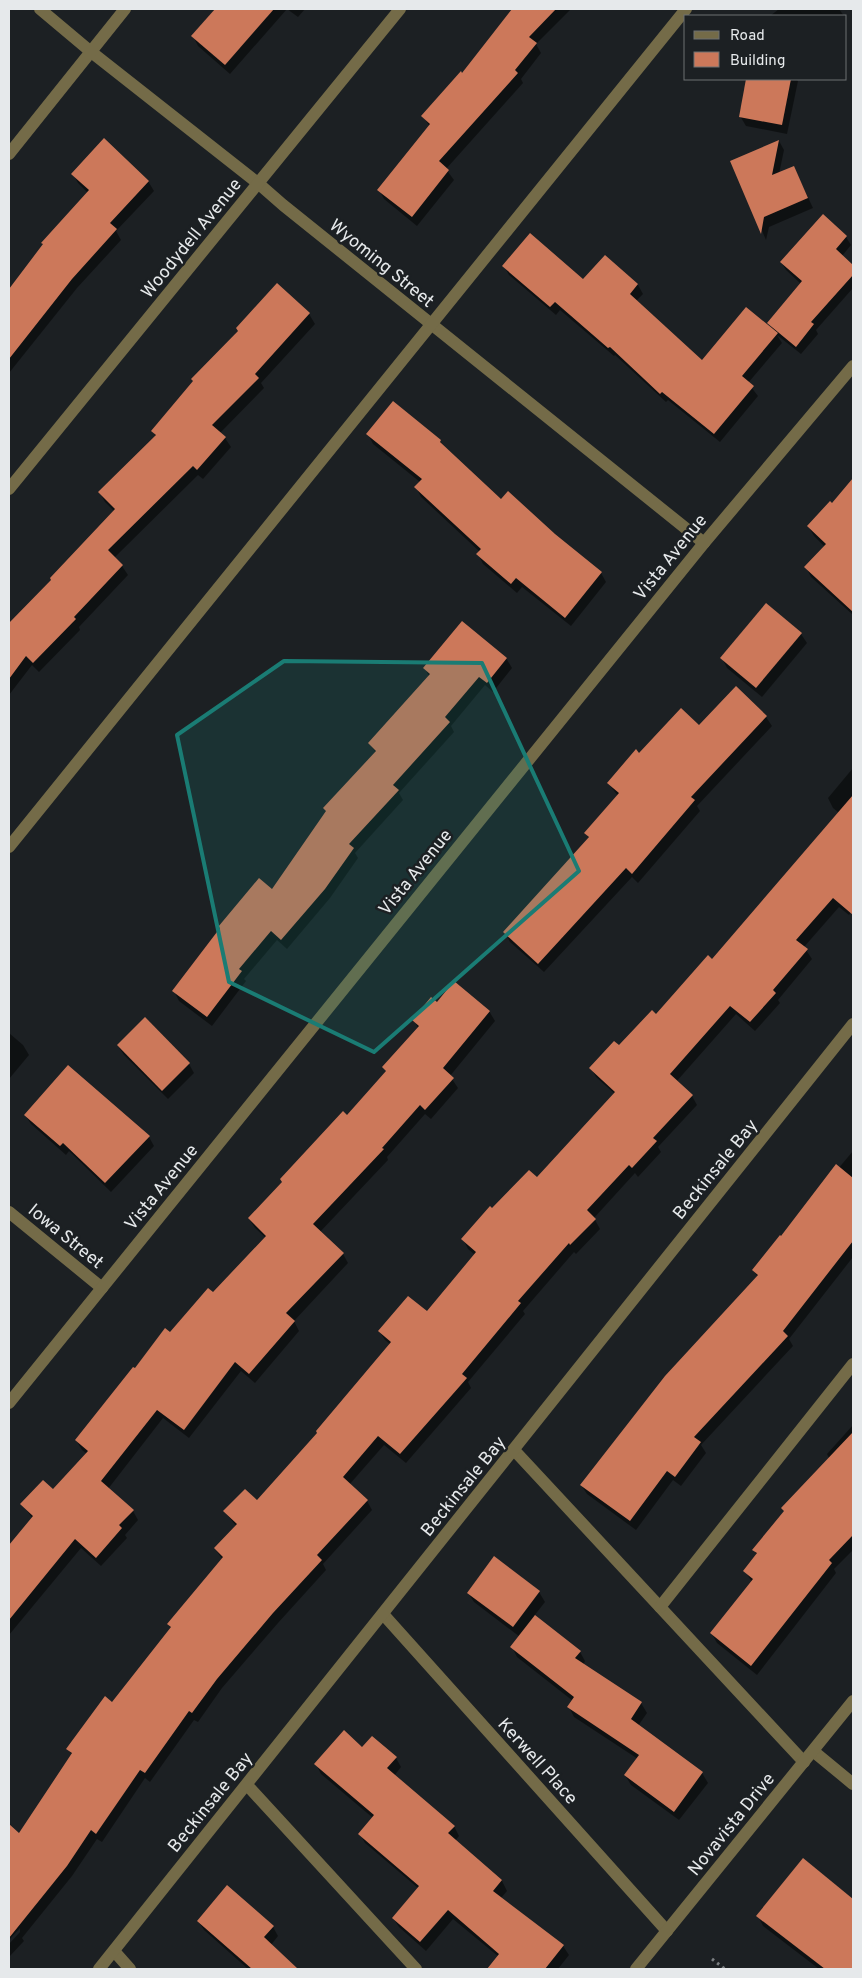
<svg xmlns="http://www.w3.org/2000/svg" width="862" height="1978" viewBox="0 0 862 1978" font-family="Overpass,sans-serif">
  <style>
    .shadow { fill: #0007 }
    .building { fill: #cc785a }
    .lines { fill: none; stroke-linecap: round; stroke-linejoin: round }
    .path { stroke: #7a7e81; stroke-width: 3; stroke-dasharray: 2.5 4; stroke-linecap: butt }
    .minor { stroke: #746b48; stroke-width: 12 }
    .marked { fill: #1a7c74; fill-opacity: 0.2; stroke: #1a7c74; stroke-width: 4; stroke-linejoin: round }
    .labels { text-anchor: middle; stroke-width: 5; stroke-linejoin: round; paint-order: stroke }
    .street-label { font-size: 18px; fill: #e6e9eb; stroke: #1c2023 }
  </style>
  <rect width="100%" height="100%" fill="#1c2023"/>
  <g class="shadow">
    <path d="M217 9H305L298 17 287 9 230 74 198 46 193 36Z"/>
    <path d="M514 9H571L536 44 541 53 521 79 523 83 446 169 454 180 417 226 384 199 379 190 430 127 423 116 462 74Z"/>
    <path d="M779 9H839L844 16H770Z"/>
    <path d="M747 79H796L798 81 787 134 746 126 740 116Z"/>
    <path d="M779 141 784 150 779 174 794 168 813 208 769 227 766 240 732 161Z"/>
    <path d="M73 174 148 181 154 191 116 231 121 240 77 288 9 373V291L88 193 78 183Z"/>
    <path d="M823 216 846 237 851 245 842 256 853 267V288L816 330 818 334 801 354 777 335 782 343 748 383 758 396 720 442 668 400 666 402 615 355 614 356 560 310 556 315 509 275 504 266 584 281 605 257 638 285 643 294 636 301 702 362 773 330 769 323 801 284 786 270 781 262Z"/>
    <path d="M277 285 309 314 315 324 261 383 264 388 220 433 225 438 231 447 203 479 198 475 114 558 122 566 128 575 79 627 80 630 39 672 32 665 9 695V625L52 581 114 511 105 502 100 493 156 437 153 431Z"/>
    <path d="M368 434 440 441 444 447 501 501 554 535 601 573 606 582 571 626 522 587 517 593 483 564 478 554 480 552 421 497 416 487 420 482 373 444Z"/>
    <path d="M853 480V541L847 547 853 553V615L811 577 806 567 825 547 814 536 808 526 832 504Z"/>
    <path d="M801 634 807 643 762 697 727 668 722 658Z"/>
    <path d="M506 658 512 668 493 692 485 685 451 726 454 732 399 793 403 800 355 853 358 858 330 898 287 949 277 940 244 979 246 981 212 1026 179 1001 174 991 220 929 219 927 272 891 376 753 369 743 429 677 425 668Z"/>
    <path d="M766 717 772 726 697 806 700 811 638 883 632 877 544 972 510 942 505 932 589 839 586 833 618 796 608 783 639 754 699 727Z"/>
    <path d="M853 768V910L849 915 839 907 804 947 812 959 778 1000 780 1003 755 1031 736 1014 676 1082 692 1096 697 1105 658 1147 661 1152 638 1177 635 1173 594 1218 600 1229 576 1254 574 1252 523 1311 525 1314 468 1382 471 1388 406 1463 384 1445 349 1485 367 1501 372 1510 323 1564 326 1570 278 1623 222 1688 198 1722 194 1720 150 1782 145 1778 102 1842 97 1839 72 1876 22 1938 24 1941 9 1957V1944L20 1932V1928L9 1940V1827L19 1834 72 1755 68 1749 113 1703 171 1628 168 1624 223 1560 215 1549 236 1526 225 1512 257 1501 318 1434 391 1345 385 1340 379 1331 427 1313 475 1255 468 1249 463 1239 492 1210 537 1179 615 1094 596 1077 591 1068 656 1015 713 961 839 813 833 808 828 798Z"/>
    <path d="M437 1003 489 1011 495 1021 450 1076 458 1088 431 1119 425 1114 387 1157 388 1160 320 1232 343 1254 348 1263 294 1321 299 1331 255 1383 241 1371 189 1438 163 1418 108 1489 133 1511 138 1520 125 1535 127 1538 101 1566 81 1548 9 1635V1547L33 1519 22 1504 53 1490 87 1454 82 1450 76 1440 136 1370 266 1238 255 1228 249 1219 347 1117 387 1072 384 1068 418 1028 414 1020Z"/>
    <path d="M9 1033 23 1045 29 1055 9 1079Z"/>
    <path d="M118 1046 189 1064 194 1073 168 1099 124 1055Z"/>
    <path d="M25 1115 149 1137 154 1146 111 1192 69 1151 66 1155 31 1124Z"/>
    <path d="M853 1151V1257L789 1339 793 1346 701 1445 706 1453 681 1486 673 1480 636 1530 587 1494 581 1485 758 1277 753 1270Z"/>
    <path d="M853 1425V1550L834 1569 836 1573 757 1675 717 1643 712 1634 752 1582 745 1571 757 1555 754 1550 785 1512 782 1508 829 1458 827 1454Z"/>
    <path d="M495 1558 539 1592 545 1602 534 1616 580 1652 585 1661 583 1665 641 1703 647 1713 638 1726 702 1773 708 1783 679 1820 631 1785 625 1775 638 1759 574 1717 569 1707 573 1701 517 1657 512 1647 520 1637 474 1602 468 1593Z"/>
    <path d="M362 1748 396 1758 401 1767 394 1776 454 1826 459 1836 455 1841 502 1881 507 1891 501 1898 563 1946 569 1955 558 1969H489L499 1957 453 1919 426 1951 399 1927 393 1918 418 1888 365 1843 360 1834 373 1818 321 1774 316 1764Z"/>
    <path d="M852 1899 853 1969H819L763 1926 758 1916Z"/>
    <path d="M198 1921 273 1927 278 1936 271 1945 296 1969H248L204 1930Z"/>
  </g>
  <g class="building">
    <path d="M215 9H274L225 65 191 36Z"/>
    <path d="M512 9H556L529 37 537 43 515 70 518 73 439 161 449 170 412 217 377 190 430 124 421 116 461 71 462 73Z"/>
    <path d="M746 79H791L782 125 739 117Z"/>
    <path d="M104 138 149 181 110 223 117 229 72 279 9 359V289L43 244 41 243 89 190 71 174Z"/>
    <path d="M779 140 772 175 794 166 808 198 764 217 761 234 730 161Z"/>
    <path d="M823 214 847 236 836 249 853 265V275L811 322 814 324 796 347 767 323 802 281 780 262Z"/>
    <path d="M530 233 583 279 605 255 638 284 630 294 702 360 746 307 778 333 742 376 754 386 714 434 662 392 660 394 610 347 608 348 555 302 550 307 502 266Z"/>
    <path d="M277 283 310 313 255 374 259 378 212 425 226 437 197 470 193 466 108 550 123 565 74 617 76 619 33 663 26 656 9 679V623L51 580 50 578 115 509 98 492 156 435 151 431 193 381 191 379 238 331 236 328Z"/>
    <path d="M393 401 441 440 440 442 501 499 508 491 555 534 602 572 565 618 516 578 511 584 476 554 481 549 414 487 422 479 366 434Z"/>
    <path d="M853 478V612L804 567 826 544 807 526 830 501 832 503Z"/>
    <path d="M766 603 802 633 756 688 720 658Z"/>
    <path d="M462 621 507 658 487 683 479 677 445 717 450 722 393 785 399 790 349 844 354 848 325 889 281 940 271 931 239 969 242 971 207 1017 172 991 220 928 218 927 259 878 272 889 326 811 323 808 376 751 368 743 430 674 423 668Z"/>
    <path d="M736 686 767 716 691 797 695 800 632 874 626 868 538 964 503 932 589 837 584 833 619 793 607 783 636 749 639 753 681 708 699 725Z"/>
    <path d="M853 795V915L833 898 796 940 808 949 773 990 776 993 750 1022 730 1006 670 1074 693 1095 653 1138 657 1141 632 1168 629 1165 587 1210 596 1219 570 1245 569 1243 518 1301 521 1303 462 1374 467 1378 400 1454 378 1436 343 1477 368 1500 317 1555 322 1560 273 1613 217 1679 192 1713 189 1711 145 1773 140 1770 96 1834 91 1830 67 1866 9 1938V1824L19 1833 72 1753 66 1749 105 1696 112 1702 171 1627 167 1624 223 1557 214 1548 237 1524 223 1511 245 1489 257 1500 317 1433 316 1431 391 1342 378 1331 408 1296 427 1311 476 1252 461 1239 490 1206 492 1208 529 1170 537 1177 615 1092 589 1068 614 1041 619 1045 652 1010 656 1014 708 955 712 959Z"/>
    <path d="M454 981 490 1011 443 1068 454 1078 425 1110 420 1105 382 1148 384 1149 313 1224 344 1253 286 1313 295 1321 249 1374 235 1362 184 1430 157 1410 101 1481 134 1510 119 1525 122 1528 96 1558 75 1539 9 1620V1545L33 1516 20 1504 43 1480 53 1489 88 1451 75 1440 133 1367 135 1368 165 1328 170 1332 208 1288 213 1292 266 1236 248 1218 282 1182 280 1179 343 1111 347 1115 386 1071 382 1067 419 1026 412 1020 431 997 437 1002Z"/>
    <path d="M145 1017 190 1063 162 1091 117 1045Z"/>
    <path d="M68 1065 150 1136 105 1183 63 1143 60 1146 24 1115Z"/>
    <path d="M836 1164 853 1178V1241L783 1331 788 1336 694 1437 701 1442 675 1477 667 1471 630 1521 580 1485 665 1376 758 1275 752 1270 780 1235 781 1236Z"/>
    <path d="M853 1432V1535L829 1560 832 1563 751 1666 710 1633 753 1579 743 1571 757 1553 752 1550 784 1511 781 1508Z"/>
    <path d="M494 1556 540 1591 513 1627 467 1593Z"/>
    <path d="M535 1615 581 1651 575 1658 642 1702 631 1719 703 1772 674 1812 624 1775 639 1755 567 1707 574 1697 510 1647Z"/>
    <path d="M344 1730 362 1747 372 1736 397 1757 387 1768 455 1826 448 1833 502 1880 493 1891 564 1945 545 1969H487L499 1954 448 1910 420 1942 392 1918 419 1886 358 1834 374 1815 314 1764Z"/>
    <path d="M803 1858 853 1899V1969H825L756 1916Z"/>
    <path d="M227 1885 274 1926 264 1937 298 1969H252L197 1921Z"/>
  </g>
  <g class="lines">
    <path class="path" d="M712 1959 725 1969"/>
    <g class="minor">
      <path d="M40 9 90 51 259 184 283 205 704 543"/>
      <path d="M9 154 125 9"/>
      <path d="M9 489 400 9"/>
      <path d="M9 847 686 9"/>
      <path d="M9 1212 102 1288"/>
      <path d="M9 1403 704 543 853 366"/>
      <path d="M514 1450 804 1762"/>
      <path d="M660 1607 853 1364"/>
      <path d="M383 1614 667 1931"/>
      <path d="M813 1751 853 1784"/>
      <path d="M247 1785 416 1969"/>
      <path d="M114 1951 130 1969"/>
      <path d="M99 1969 853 1024"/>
      <path d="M636 1969 853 1701"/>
    </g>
  </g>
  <path class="marked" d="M284 661 482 663 579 871 374 1052 229 982 177 735Z"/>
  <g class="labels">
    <g class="street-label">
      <text transform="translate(191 238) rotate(-51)" y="6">Woodydell Avenue</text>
      <text transform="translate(382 263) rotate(39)" y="6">Wyoming Street</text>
      <text transform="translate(670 557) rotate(-51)" y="6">Vista Avenue</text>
      <text transform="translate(415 872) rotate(-51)" y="6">Vista Avenue</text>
      <text transform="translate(715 1169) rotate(-51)" y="6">Beckinsale Bay</text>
      <text transform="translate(161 1187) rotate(-51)" y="6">Vista Avenue</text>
      <text transform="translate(66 1236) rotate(39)" y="6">Iowa Street</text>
      <text transform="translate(463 1486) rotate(-51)" y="6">Beckinsale Bay</text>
      <text transform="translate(538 1761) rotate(48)" y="6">Kerwell Place</text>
      <text transform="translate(210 1802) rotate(-51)" y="6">Beckinsale Bay</text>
      <text transform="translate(731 1824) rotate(-51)" y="6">Novavista Drive</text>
    </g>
  </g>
  <rect width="862" height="1978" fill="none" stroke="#e6e9eb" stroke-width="20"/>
  <rect x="684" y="15" width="162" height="65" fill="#1c2023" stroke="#6d7073"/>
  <rect x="694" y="31" width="25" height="8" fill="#746b48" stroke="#6d7073"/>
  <text x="730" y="40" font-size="15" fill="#e6e9eb">Road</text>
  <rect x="694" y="52" width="25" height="15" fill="#cc785a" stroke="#6d7073"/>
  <text x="730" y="65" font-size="15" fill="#e6e9eb">Building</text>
</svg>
